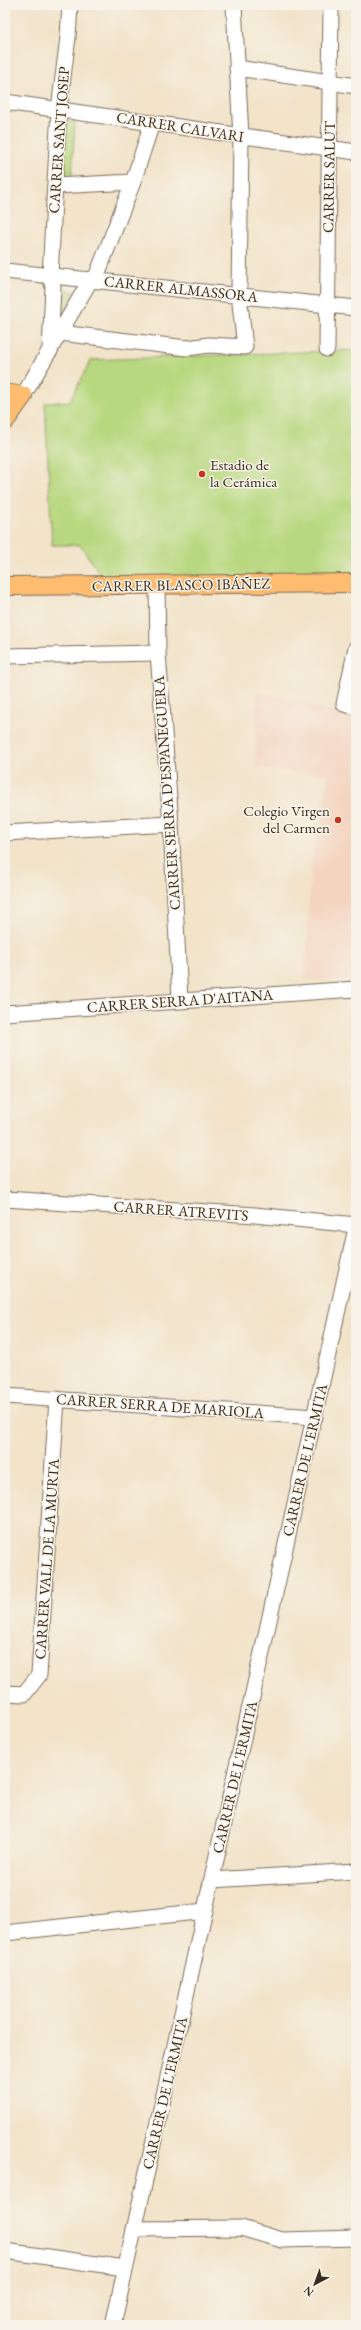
<svg xmlns="http://www.w3.org/2000/svg" width="361" height="2330" viewBox="0 0 361 2330" font-family="'EB Garamond',serif">
  <style>
    .built { fill: #f4d3c0 }
    .grass { fill: url(#grass-tufts); stroke: #7a814e }
    .pitch { fill: #b8d87f; stroke: #7a814e }
    .lines { fill: none; stroke-linecap: round; stroke-linejoin: round }
    .minor-casing { stroke: #7b6b5a; stroke-width: 17 }
    .major-casing { stroke: #7b6b5a; stroke-width: 20 }
    .minor { stroke: #fff; stroke-width: 15 }
    .major { stroke: #fdbc70; stroke-width: 18 }
    .poi-dot { fill: #c8321e; stroke: #f7f3e8; stroke-width: 1.5 }
    .labels { text-anchor: middle; stroke-width: 3; stroke-linejoin: round; paint-order: stroke }
    .street-label { font-size: 15px; fill: #3b2a1e; stroke: #f7f3e8 }
    .poi-label { font-size: 15px; fill: #3b2a1e; stroke: #f7f3e8; text-anchor: start }
  </style>
  <defs>
    <pattern id="grass-tufts" width="24" height="20" patternUnits="userSpaceOnUse"><rect width="24" height="20" fill="#b8d87f"/><path d="M3 7l-1-3M5 7V3M7 7l1-3M15 17l-1-3M17 17v-4M19 17l1-3" fill="none" stroke="#9fba6d"/></pattern>
  </defs>
  <rect width="100%" height="100%" fill="#f7f3e8"/>
  <filter id="ink" filterUnits="userSpaceOnUse"><feTurbulence type="fractalNoise" baseFrequency=".025" numOctaves="2"/><feDisplacementMap in="SourceGraphic" scale="8" xChannelSelector="R" yChannelSelector="G"/><feConvolveMatrix kernelMatrix="1 2 1 2 8 2 1 2 1" color-interpolation-filters="sRGB"/></filter>
  <filter id="wash" filterUnits="userSpaceOnUse"><feTurbulence type="fractalNoise" baseFrequency=".012" numOctaves="4" result="noise"/><feDisplacementMap in="SourceGraphic" scale="16" xChannelSelector="R" yChannelSelector="G"/><feGaussianBlur stdDeviation="0.9" result="paint"/><feColorMatrix in="noise" values="0 0 0 0 0 0 0 0 0 0 0 0 0 0 0 0 0 1.4 0 .05"/><feComposite in="paint" operator="in"/></filter>
  <g filter="url(#wash)">
    <rect width="100%" height="100%" fill="#f2e3c9"/>
    <path class="built" d="M256 691 356 718V979L305 980 311 864 329 775 256 768Z"/>
    <g class="grass">
      <path d="M75 121 72 176H60L65 123Z"/>
      <path d="M60 290 76 292 59 321Z"/>
    </g>
    <path class="pitch" d="M356 350V581L106 583 80 545H52L45 403 70 401 91 360Z"/>
  </g>
  <g filter="url(#ink)">
    <g class="lines">
      <defs>
        <g id="minor">
          <path d="M237 68 356 86"/>
          <path d="M5 102 356 152"/>
          <path d="M55 186 133 182"/>
          <path d="M5 271 356 308"/>
          <path d="M95 280 133 182 152 123"/>
          <path d="M60 333 187 348 209 345 245 347 239 295 241 137 234 5"/>
          <path d="M327 349 331 5"/>
          <path d="M50 351 53 287 50 276 59 109 68 37 70 5"/>
          <path d="M23 396 91 279"/>
          <path d="M157 586 158 653 171 824 180 1000"/>
          <path d="M356 648 344 704 356 707"/>
          <path d="M5 656 158 653"/>
          <path d="M5 833 171 824"/>
          <path d="M5 1013 356 989"/>
          <path d="M5 1199 255 1215 356 1225"/>
          <path d="M5 1396 315 1417"/>
          <path d="M5 1693 24 1694 39 1675 57 1399"/>
          <path d="M212 1880 356 1871"/>
          <path d="M5 1933 205 1911"/>
          <path d="M134 2229 241 2228 282 2240 356 2238"/>
          <path d="M5 2251 125 2268"/>
          <path d="M113 2325 356 1228"/>
        </g>
        <g id="major">
          <path d="M5 393 23 396 5 421"/>
          <path d="M5 586 356 583"/>
        </g>
      </defs>
      <use href="#minor" class="minor-casing"/>
      <use href="#major" class="major-casing"/>
      <use href="#minor" class="minor"/>
      <use href="#major" class="major"/>
    </g>
  </g>
  <g class="poi-dot">
    <circle cx="202" cy="474" r="4"/>
    <circle cx="338" cy="820" r="4"/>
  </g>
  <g class="labels">
    <g class="street-label">
      <text transform="translate(180 127) rotate(9)" y="5">CARRER CALVARI</text>
      <text transform="translate(59 140) rotate(-86)" y="5">CARRER SANT JOSEP</text>
      <text transform="translate(329 177) rotate(-89)" y="5">CARRER SALUT</text>
      <text transform="translate(181 289) rotate(6)" y="5">CARRER ALMASSORA</text>
      <text transform="translate(181 585) rotate(-1)" y="5">CARRER BLASCO IBÁÑEZ</text>
      <text transform="translate(167 793) rotate(-94)" y="5">CARRER SERRA D'ESPANEGUERA</text>
      <text transform="translate(180 1001) rotate(-4)" y="5">CARRER SERRA D'AITANA</text>
      <text transform="translate(181 1211) rotate(4)" y="5">CARRER ATREVITS</text>
      <text transform="translate(160 1406) rotate(4)" y="5">CARRER SERRA DE MARIOLA</text>
      <text transform="translate(305 1460) rotate(-77)" y="5">CARRER DE L'ERMITA</text>
      <text transform="translate(47 1559) rotate(-86)" y="5">CARRER VALL DE LA MURTA</text>
      <text transform="translate(235 1777) rotate(-77)" y="5">CARRER DE L'ERMITA</text>
      <text transform="translate(165 2093) rotate(-77)" y="5">CARRER DE L'ERMITA</text>
    </g>
    <g class="poi-label">
      <text x="210" y="470">Estadio de<tspan x="210" dy="17">la Cerámica</tspan></text>
      <text x="330" y="816" text-anchor="end">Colegio Virgen<tspan x="330" dy="17">del Carmen</tspan></text>
    </g>
  </g>
  <rect width="361" height="2330" fill="none" stroke="#f7f3e8" stroke-width="20"/>
  <g transform="translate(315 2284) rotate(221)" stroke="#f7f3e8" stroke-width="3" paint-order="stroke">
  <path d="M0-3L7 15L0 10L-7 15Z" fill="#3b2a1e"/>
  <text y="-6" font-size="11" font-weight="bold" text-anchor="middle" fill="#3b2a1e">N</text>
  </g>
</svg>
